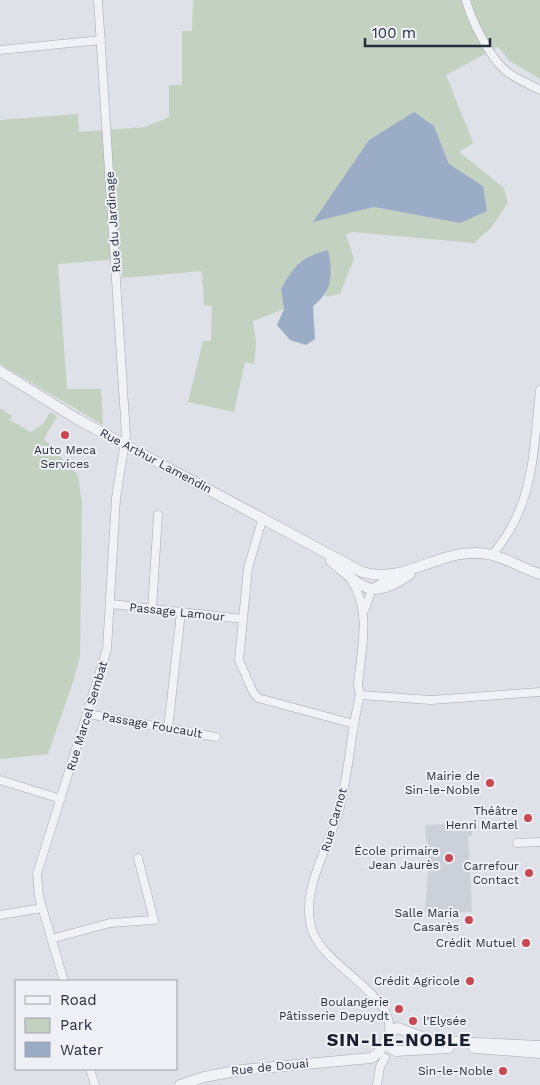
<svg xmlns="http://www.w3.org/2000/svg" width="540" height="1085" font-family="'Work Sans',sans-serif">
<rect width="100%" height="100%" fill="#dee1e7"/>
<path fill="#ccd0d9" d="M472,823v12l-4,1 4,76 -47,1 5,-64 -4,-9 -1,-15z"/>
<path fill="#c3d1c0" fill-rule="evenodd" d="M193,0h347v79l-30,-18 -12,-14 -52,28 27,68 -14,9 45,36 4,15 -17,25 -17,15 -122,-11 -6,3 8,24 -14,35 -15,3 7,-28 -51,20 3,20 -31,12 3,22 -2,21 -9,-2 -11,50 -46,-10 15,-61h8l1,-35 -8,-1 -2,-34 -80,7v-19l-64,5 9,125h34l2,36 -103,-61v-244l78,-6 1,18 66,-5 24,-10v-32h13v-54h10zM434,126l15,38 34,22 -23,37 -86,-16 -60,14z
M0,408l12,8 -2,4 21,12 12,-8 7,-12 7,4 -13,23 34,36 4,29 -2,152 -7,26 -25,72 -48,5z"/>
<path fill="#9bacc6" d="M414,112l20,14 15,38 34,22 4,25 -27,12 -86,-16 -61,15 56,-82z
M328,250c5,23 5,41 -15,56l2,33 -9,6 -16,-5 -13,-15 7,-16 -3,-20c14,-24 19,-31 47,-39z"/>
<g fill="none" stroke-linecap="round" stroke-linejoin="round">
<defs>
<path id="minor" d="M466,0c5,20 24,58 40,71 10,8 23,13 34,19
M0,50l101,-10
M263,517l-15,51 -9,92 14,32 5,6 96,26
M492,555c43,-50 41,-103 48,-165
M351,580c21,30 10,70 7,105l2,10c-9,36 -11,75 -20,112 -10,39 -39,80 -29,120 10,40 86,66 78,107
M111,604l132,15
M152,609l6,-94
M365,609l7,-20 20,-13
M360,695l71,5 109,-8
M88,714l128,23
M168,729l13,-117
M0,780l61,19
M517,843l23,-1
M0,915l42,-7
M51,939l59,-16 44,-3 -16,-62
M64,981l-25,-84 -2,-23 70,-225 9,-151 10,-63 -28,-435
M90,1069l5,16
M377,1085l3,-18 5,-9"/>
<path id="tertiary" d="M0,371l77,48 285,153c41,12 72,-19 112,-19 24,-1 44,14 66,21
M331,561c32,26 39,41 79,13
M387,1040l3,7 6,4 53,-3
M474,1048l66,5
M180,1085l24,-8 37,-7 130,-12c17,-8 12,-27 27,-30l34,13 108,5"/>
</defs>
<use href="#minor" stroke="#a4a8b1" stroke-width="9"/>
<use href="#tertiary" stroke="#a4a8b1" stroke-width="11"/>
<use href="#minor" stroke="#f1f2f6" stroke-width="8"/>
<use href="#tertiary" stroke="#f1f2f6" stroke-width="10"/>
</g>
<g fill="#c84851" stroke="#eef0f5" stroke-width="2">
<circle cx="65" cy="435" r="5"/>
<circle cx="490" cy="783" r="5"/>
<circle cx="528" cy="818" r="5"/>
<circle cx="449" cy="858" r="5"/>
<circle cx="529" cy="873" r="5"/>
<circle cx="469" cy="920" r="5"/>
<circle cx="526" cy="943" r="5"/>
<circle cx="470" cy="981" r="5"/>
<circle cx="399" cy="1009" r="5"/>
<circle cx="413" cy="1021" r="5"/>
<circle cx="503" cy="1071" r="5"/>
</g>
<g text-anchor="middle" stroke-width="4" stroke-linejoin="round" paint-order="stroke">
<g font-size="12" fill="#282e3d" stroke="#eef0f5">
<text transform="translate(113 222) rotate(-94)" y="4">Rue du Jardinage</text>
<text transform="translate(156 461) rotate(28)" y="4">Rue Arthur Lamendin</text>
<text transform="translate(177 612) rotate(6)" y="4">Passage Lamour</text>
<text transform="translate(87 716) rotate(-73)" y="4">Rue Marcel Sembat</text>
<text transform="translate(152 725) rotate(10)" y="4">Passage Foucault</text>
<text transform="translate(334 820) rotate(-74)" y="4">Rue Carnot</text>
<text transform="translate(270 1067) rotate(-6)" y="4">Rue de Douai</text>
</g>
<g font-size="12" fill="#282e3d" stroke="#eef0f5" text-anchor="end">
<text x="65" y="454" text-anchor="middle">Auto Meca<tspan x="65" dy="14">Services</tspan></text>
<text x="480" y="780">Mairie de<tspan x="480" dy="14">Sin-le-Noble</tspan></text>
<text x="518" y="815">Théâtre<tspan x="518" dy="14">Henri Martel</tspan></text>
<text x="439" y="855">École primaire<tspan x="439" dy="14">Jean Jaurès</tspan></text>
<text x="519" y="870">Carrefour<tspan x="519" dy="14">Contact</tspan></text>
<text x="459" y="917">Salle Maria<tspan x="459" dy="14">Casarès</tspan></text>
<text x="516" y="947">Crédit Mutuel</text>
<text x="460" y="985">Crédit Agricole</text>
<text x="389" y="1006">Boulangerie<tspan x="389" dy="14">Pâtisserie Depuydt</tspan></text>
<text x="423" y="1025" text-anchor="start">l'Elysée</text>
<text x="493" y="1075">Sin-le-Noble</text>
</g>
<g font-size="18" font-weight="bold" letter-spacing="1" fill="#1a1f2e" stroke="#eef0f5">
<text x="399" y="1046">SIN-LE-NOBLE</text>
</g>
</g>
<rect x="15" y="980" width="162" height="90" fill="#eef0f5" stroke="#9fa2ab"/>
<rect x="25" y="996" width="25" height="8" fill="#f1f2f6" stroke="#9fa2ab"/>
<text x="60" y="1005" font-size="15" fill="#282e3d">Road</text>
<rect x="25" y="1018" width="25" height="15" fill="#c3d1c0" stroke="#9fa2ab"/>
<text x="60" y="1030" font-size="15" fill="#282e3d">Park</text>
<rect x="25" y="1042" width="25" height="15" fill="#9bacc6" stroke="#9fa2ab"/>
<text x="60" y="1055" font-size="15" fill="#282e3d">Water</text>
<path d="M365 38v8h125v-8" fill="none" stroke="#282e3d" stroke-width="2.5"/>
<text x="372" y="38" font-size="15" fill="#282e3d" stroke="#eef0f5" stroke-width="4" paint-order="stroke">100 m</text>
</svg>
